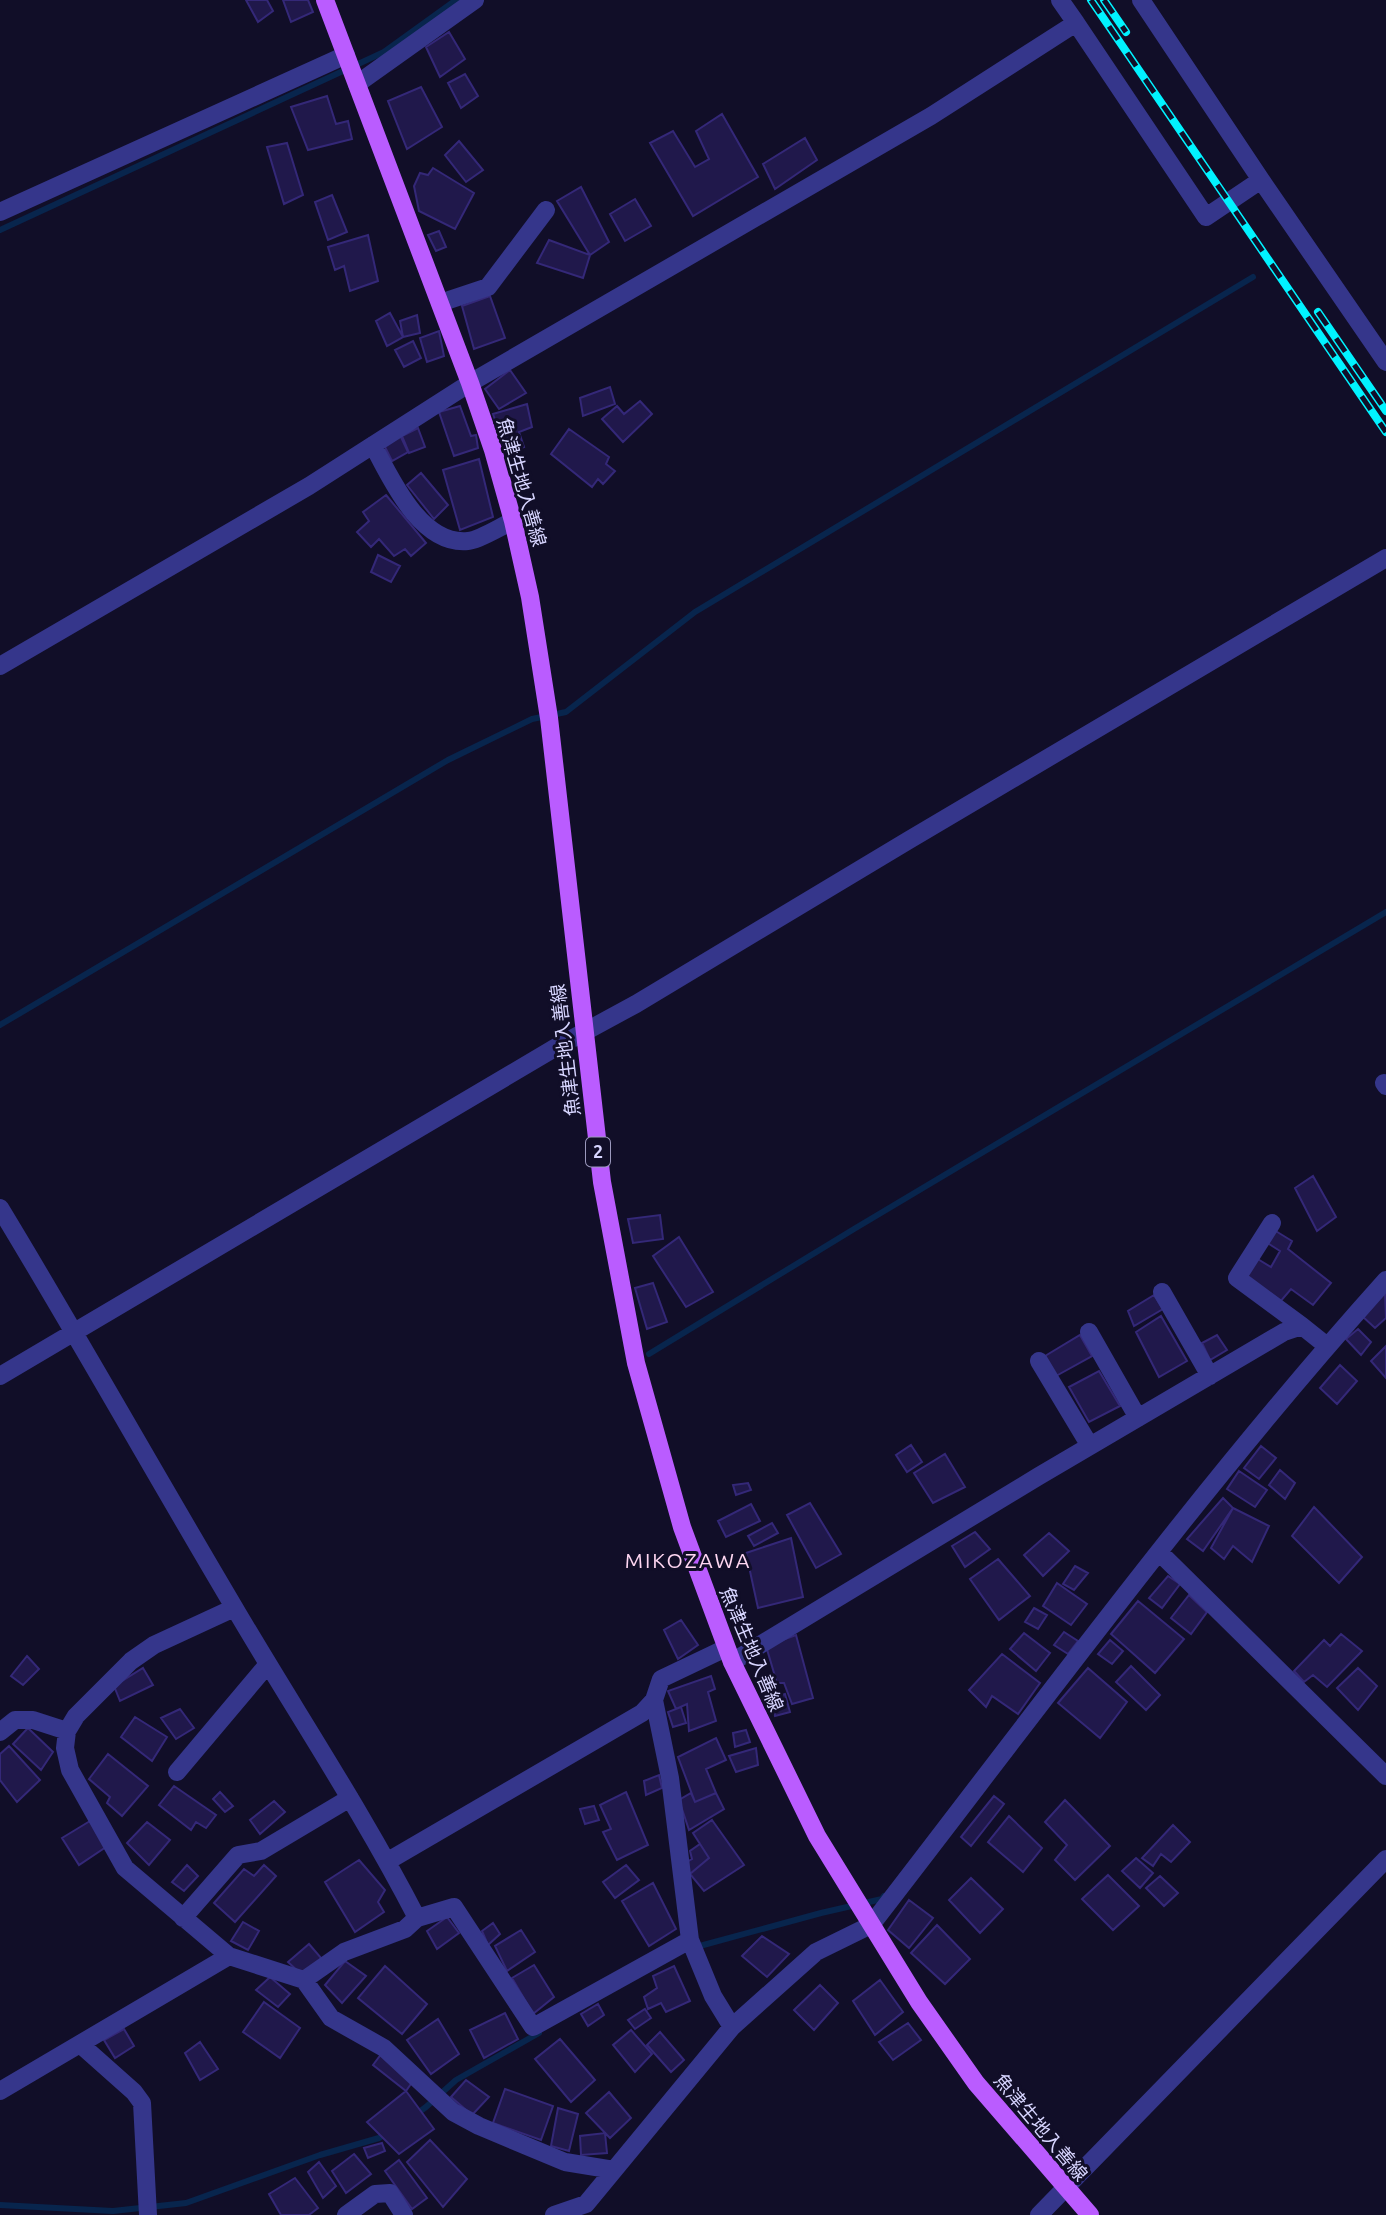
<svg xmlns="http://www.w3.org/2000/svg" width="1386" height="2215" font-family="Ubuntu,'Noto Sans JP',sans-serif">
<rect width="100%" height="100%" fill="#110e28"/>
<g fill="none" stroke-linecap="round" stroke-linejoin="round">
<path stroke="#08254d" stroke-width="6" d="M0,230l384,-178 72,-52
M0,1025l448,-265 84,-41 34,-7 129,-100 558,-335
M649,1354l205,-125 532,-317
M696,1947l125,-34 61,-14 2,-3
M415,2115l11,-8 30,-27 83,-47
M0,2205l113,6 73,-8 134,-48 59,-17 9,-6"/>
</g>
<path fill="#20184b" stroke="#342878" stroke-width="2" d="M246,0h21l6,11 -15,11z
M283,0h25l5,12 -22,10z
M449,32l16,27 -25,18 -14,-30z
M465,74l13,22 -17,12 -13,-25z
M421,87l21,40 -35,22 -19,-48z
M327,96l9,28 12,-3 4,18 -44,11 -17,-43z
M722,114l36,63 -65,39 -43,-73 23,-12 22,36 14,-8 -13,-28z
M805,138l12,22 -42,29 -12,-25z
M459,141l24,29 -17,12 -21,-27z
M287,143l16,52 -19,9 -17,-57z
M433,168l41,25 -19,36 -36,-18 -5,-25 6,-13 8,2z
M581,187l28,55 -19,13 -33,-54z
M332,195l15,37 -19,8 -13,-38z
M635,199l16,27 -26,15 -15,-27z
M439,231l7,16 -10,4 -8,-16z
M368,235l10,46 -28,10 -6,-25 -9,4 -7,-23z
M549,240l41,15 -7,23 -46,-15z
M490,296l15,42 -31,11 -12,-43z
M390,313l13,24 -16,9 -11,-25z
M417,315l3,18 -17,4 -3,-16z
M439,331l5,25 -17,6 -7,-24z
M413,341l8,17 -17,9 -9,-17z
M510,370l16,23 -27,16 -14,-20z
M610,387l5,17 -32,12 -3,-18z
M640,401l12,13 -29,28 -21,-23 15,-13 7,8z
M527,404l5,23 -13,5 5,15 -18,5 -13,-38z
M460,406l11,30 5,-1 2,13 -24,8 -15,-44z
M418,428l7,19 -16,6 -7,-17z
M569,429l40,28 -3,7 9,7 -12,13 -5,-5 -6,8 -41,-33z
M400,435l8,17 -16,9 -8,-16z
M479,459l14,58 -33,13 -17,-60z
M421,473l27,32 -14,14 -27,-34z
M386,495l40,48 -15,13 -6,-7 -11,7 -15,-17 -8,8 -14,-15 12,-11 -6,-9z
M378,555l22,11 -9,16 -20,-10z
M1313,1176l23,41 -19,14 -22,-43z
M660,1215l3,24 -30,4 -5,-24z
M1274,1230l18,11 -4,8 43,34 -18,22 -22,-16 -11,13 -37,-25 13,-19 15,9 9,-16 -14,-9z
M679,1237l34,55 -27,15 -33,-51z
M653,1283l14,39 -20,7 -12,-41z
M1385,1293l1,25 -11,10 -13,-12z
M1154,1295l9,14 -29,17 -6,-15z
M1161,1316l26,45 -28,16 -23,-45z
M1358,1329l13,13 -10,13 -15,-16z
M1080,1335l12,21 -36,20 -11,-20z
M1217,1335l10,15 -17,10 -8,-17z
M1386,1346v32l-15,-17z
M1340,1365l17,16 -20,23 -17,-16z
M1099,1371l21,35 -31,16 -20,-35z
M911,1445l11,17 -15,10 -11,-17z
M1261,1446l15,12 -17,21 -15,-11z
M945,1454l20,33 -32,16 -19,-30z
M1280,1470l15,13 -10,16 -16,-14z
M1239,1471l28,19 -12,17 -28,-18z
M748,1483l3,7 -15,5 -3,-10z
M1223,1498l10,10 -30,43 -16,-12z
M810,1503l31,51 -25,14 -29,-53z
M751,1504l9,17 -34,16 -8,-16z
M1314,1507l48,50 -23,26 -47,-47z
M1233,1508l36,18 -17,36 -19,-16 -9,13 -13,-11z
M772,1523l6,10 -24,13 -6,-10z
M975,1532l15,17 -25,18 -13,-21z
M1049,1533l20,18 -26,25 -19,-21z
M791,1538l12,59 -45,11 -12,-55z
M998,1559l32,37 -31,24 -29,-41z
M1075,1566l13,7 -14,17 -11,-6z
M1168,1576l12,8 -18,24 -13,-10z
M1057,1583l30,21 -16,21 -28,-19z
M1189,1595l18,17 -16,22 -20,-16z
M1138,1601l46,38 -29,34 -44,-39z
M1034,1608l13,7 -9,14 -13,-7z
M681,1620l17,25 -20,14 -14,-29z
M1064,1632l14,9 -10,13 -14,-9z
M1024,1633l26,20 -14,18 -26,-22z
M1341,1634l21,17 -35,36 -14,-12 -9,7 -10,-11 30,-31 6,6z
M796,1635l17,63 -21,6 -8,-21h-7l-11,-37z
M1110,1640l13,11 -11,13 -14,-10z
M1002,1654l38,29 -22,31 -26,-18 -6,11 -17,-17z
M27,1656l12,13 -16,16 -12,-9z
M1131,1666l29,29 -14,15 -30,-28z
M143,1668l10,17 -33,16 -6,-15z
M1088,1668l39,34 -27,36 -42,-35z
M1358,1668l19,18 -19,24 -21,-22z
M711,1676l4,13 -7,3 8,29 -27,10 -2,-27 -11,5 -8,-18z
M785,1694l5,18 -15,4 -4,-18z
M681,1707l5,16 -13,4 -5,-15z
M180,1709l14,19 -18,11 -15,-21z
M135,1717l32,20 -15,24 -31,-24z
M28,1728l25,24 -12,18 -28,-26z
M746,1730l4,12 -15,5 -2,-14z
M716,1738l10,22 -20,9 10,24 -21,9 -17,-45z
M9,1746l31,34 -23,22 -17,-22v-26z
M756,1748l2,17 -22,7 -7,-16z
M108,1754l40,32 -26,30 -15,-13 3,-6 -21,-18z
M659,1775l3,13 -16,7 -2,-14z
M174,1786l42,29 -10,13 -10,-6 -5,8 -32,-25z
M220,1792l13,14 -8,6 -12,-13z
M626,1792l22,53 -31,15 -14,-28 8,-3 -11,-24z
M691,1793l4,9 21,-9 8,16 -35,21 -10,-30z
M994,1796l10,8 -33,42 -10,-9z
M1065,1800l45,46 -35,34 -20,-20 12,-15 -22,-23z
M274,1801l11,11 -25,22 -10,-14z
M594,1806l5,14 -14,4 -5,-15z
M1009,1816l33,32 -19,24 -35,-30z
M712,1820l32,45 -40,26 -14,-17 19,-16 -16,-25z
M90,1821l16,26 -27,18 -17,-27z
M147,1822l23,18 -21,25 -22,-22z
M1173,1825l17,17 -19,20 -10,-8 -8,12 -11,-8z
M700,1844l9,14 -19,16 -5,-11 7,-4 -2,-8z
M1136,1858l17,15 -13,15 -18,-17z
M359,1860l26,30 -7,12 6,10 -29,20 -30,-50z
M187,1865l11,11 -14,15 -12,-9z
M264,1865l12,11 -41,46 -21,-19 30,-34 10,7z
M626,1865l13,15 -24,18 -12,-16z
M1108,1875l31,31 -26,24 -31,-31z
M1160,1876l18,17 -14,13 -18,-18z
M971,1878l32,31 -23,24 -31,-33z
M653,1883l23,46 -27,17 -27,-45z
M909,1900l24,18 -24,30 -21,-18z
M447,1917l12,16 -22,16 -10,-18z
M243,1922l16,9 -11,19 -17,-9z
M493,1923l7,11 -12,11 -6,-14z
M937,1925l33,34 -25,25 -34,-31z
M521,1930l14,22 -28,19 -12,-25z
M762,1936l27,18 -22,23 -25,-21z
M309,1944l13,15 -20,16 -14,-13z
M345,1961l21,15 -24,27 -17,-18z
M534,1965l20,32 -21,17 -21,-36z
M385,1966l42,38 -25,30 -44,-36z
M674,1966l16,35 -24,11 -5,-9 -13,6 -4,-12 13,-9 -4,-12z
M270,1977l20,17 -12,13 -22,-17z
M880,1980l23,32 -28,23 -22,-34z
M820,1985l18,18 -24,27 -20,-20z
M264,2002l36,26 -20,30 -37,-26z
M598,2004l6,11 -16,11 -7,-12z
M645,2009l6,9 -16,11 -7,-9z
M505,2013l13,26 -34,19 -14,-28z
M438,2019l21,35 -28,20 -24,-34z
M908,2023l13,17 -28,20 -14,-18z
M124,2029l10,17 -19,12 -11,-18z
M631,2030l21,24 -17,18 -22,-27z
M660,2032l24,28 -13,12 -24,-27z
M560,2039l35,41 -24,22 -36,-43z
M200,2042l18,27 -18,11 -15,-27z
M382,2053l31,28 -7,10 -33,-26z
M466,2080l23,17 -17,18 -21,-18z
M505,2089l48,17 -12,34 -48,-17z
M406,2091l28,38 -35,25 -32,-32z
M609,2092l22,26 -21,20 -24,-25z
M558,2108l20,6 -9,37 -18,-5z
M605,2133l2,20 -26,2 -1,-19z
M430,2140l37,39 -24,28 -36,-45z
M382,2143l3,8 -17,7 -4,-10z
M354,2154l17,20 -25,19 -14,-22z
M399,2160l28,38 -15,11 -27,-38z
M319,2162l17,24 -13,12 -15,-26z
M295,2178l23,30 -9,7h-28l-12,-21z"/>
<g fill="none" stroke-linecap="round" stroke-linejoin="round">
<path stroke="#35368b" stroke-width="18" d="M1141,0l120,180 125,182
M1076,23l130,194 55,-37
M357,84l118,-84
M0,212l346,-157
M440,303l48,-16 58,-77
M373,445c18,34 48,101 95,96 12,-1 33,-15 45,-20
M0,666l309,-180 161,-103 461,-267 145,-93 -16,-23
M1384,1083l2,3
M0,1208c80,132 155,266 234,399 61,104 128,204 183,311l-12,11 -61,23 -40,28
M1272,1223l-35,55 65,48
M1162,1292l48,84
M1089,1332l49,86
M1039,1361l51,85
M0,1376l553,-327 83,-45 273,-164 477,-282
M1159,1552l227,224
M234,1608l-80,37 -23,16 -55,55 -9,15 -2,17 5,22 55,98 104,88 75,24 27,38 53,30 69,64 26,14 86,36 49,8
M732,1662l307,-186 245,-144 18,-6 25,20
M654,1700l16,78 20,162 23,56 19,31
M0,1732l15,-12h18l34,11
M177,1772l91,-108
M388,1861l254,-148 12,-13 7,-21 65,-31
M183,1918l55,-63 23,-4 89,-53
M417,1918l37,-11 79,120 157,-87
M80,2044l54,48 8,11 6,112
M0,2091l229,-135
M346,2215l29,-21 15,-1 14,22
M554,2215l32,-11 146,-177 84,-75 55,-27c168,-217 331,-440 515,-645
M1039,2215l347,-356"/>
<path stroke="#ba5cff" stroke-width="18" d="M325,0l145,383 23,67 20,71 17,76 19,121 53,464 34,181 46,164 50,135 85,174 102,166 57,81 114,132"/>
<defs>
<path id="rail" d="M1091,0l295,432
M1104,0l22,32
M1318,312l68,99"/>
</defs>
<use href="#rail" stroke="#01f2ff" stroke-width="8"/>
<use href="#rail" stroke="#110e28" stroke-width="5" stroke-dasharray="16" stroke-linecap="butt"/>
</g>
<g text-anchor="middle" stroke-width="6" stroke-linejoin="round" paint-order="stroke">
<rect fill="#110e28" stroke="#9c99be" stroke-width="2" x="586" y="1137.5" width="24" height="29" rx="5"/>
<g font-size="18" font-weight="bold" fill="#d7d5ff">
<text x="598" y="1158">2</text>
</g>
<g font-size="19" fill="#d7d5ff" stroke="#110e28">
<text transform="translate(522 482) rotate(74)" y="7">魚津生地入善線</text>
<text transform="translate(565 1050) rotate(-97)" y="7">魚津生地入善線</text>
<text transform="translate(752 1649) rotate(67)" y="7">魚津生地入善線</text>
<text transform="translate(1041 2127) rotate(50)" y="7">魚津生地入善線</text>
</g>
<g font-size="21" letter-spacing="2" fill="#ffd7f2" stroke="#110e28">
<text x="688" y="1568">MIKOZAWA</text>
</g>
</g>
</svg>
